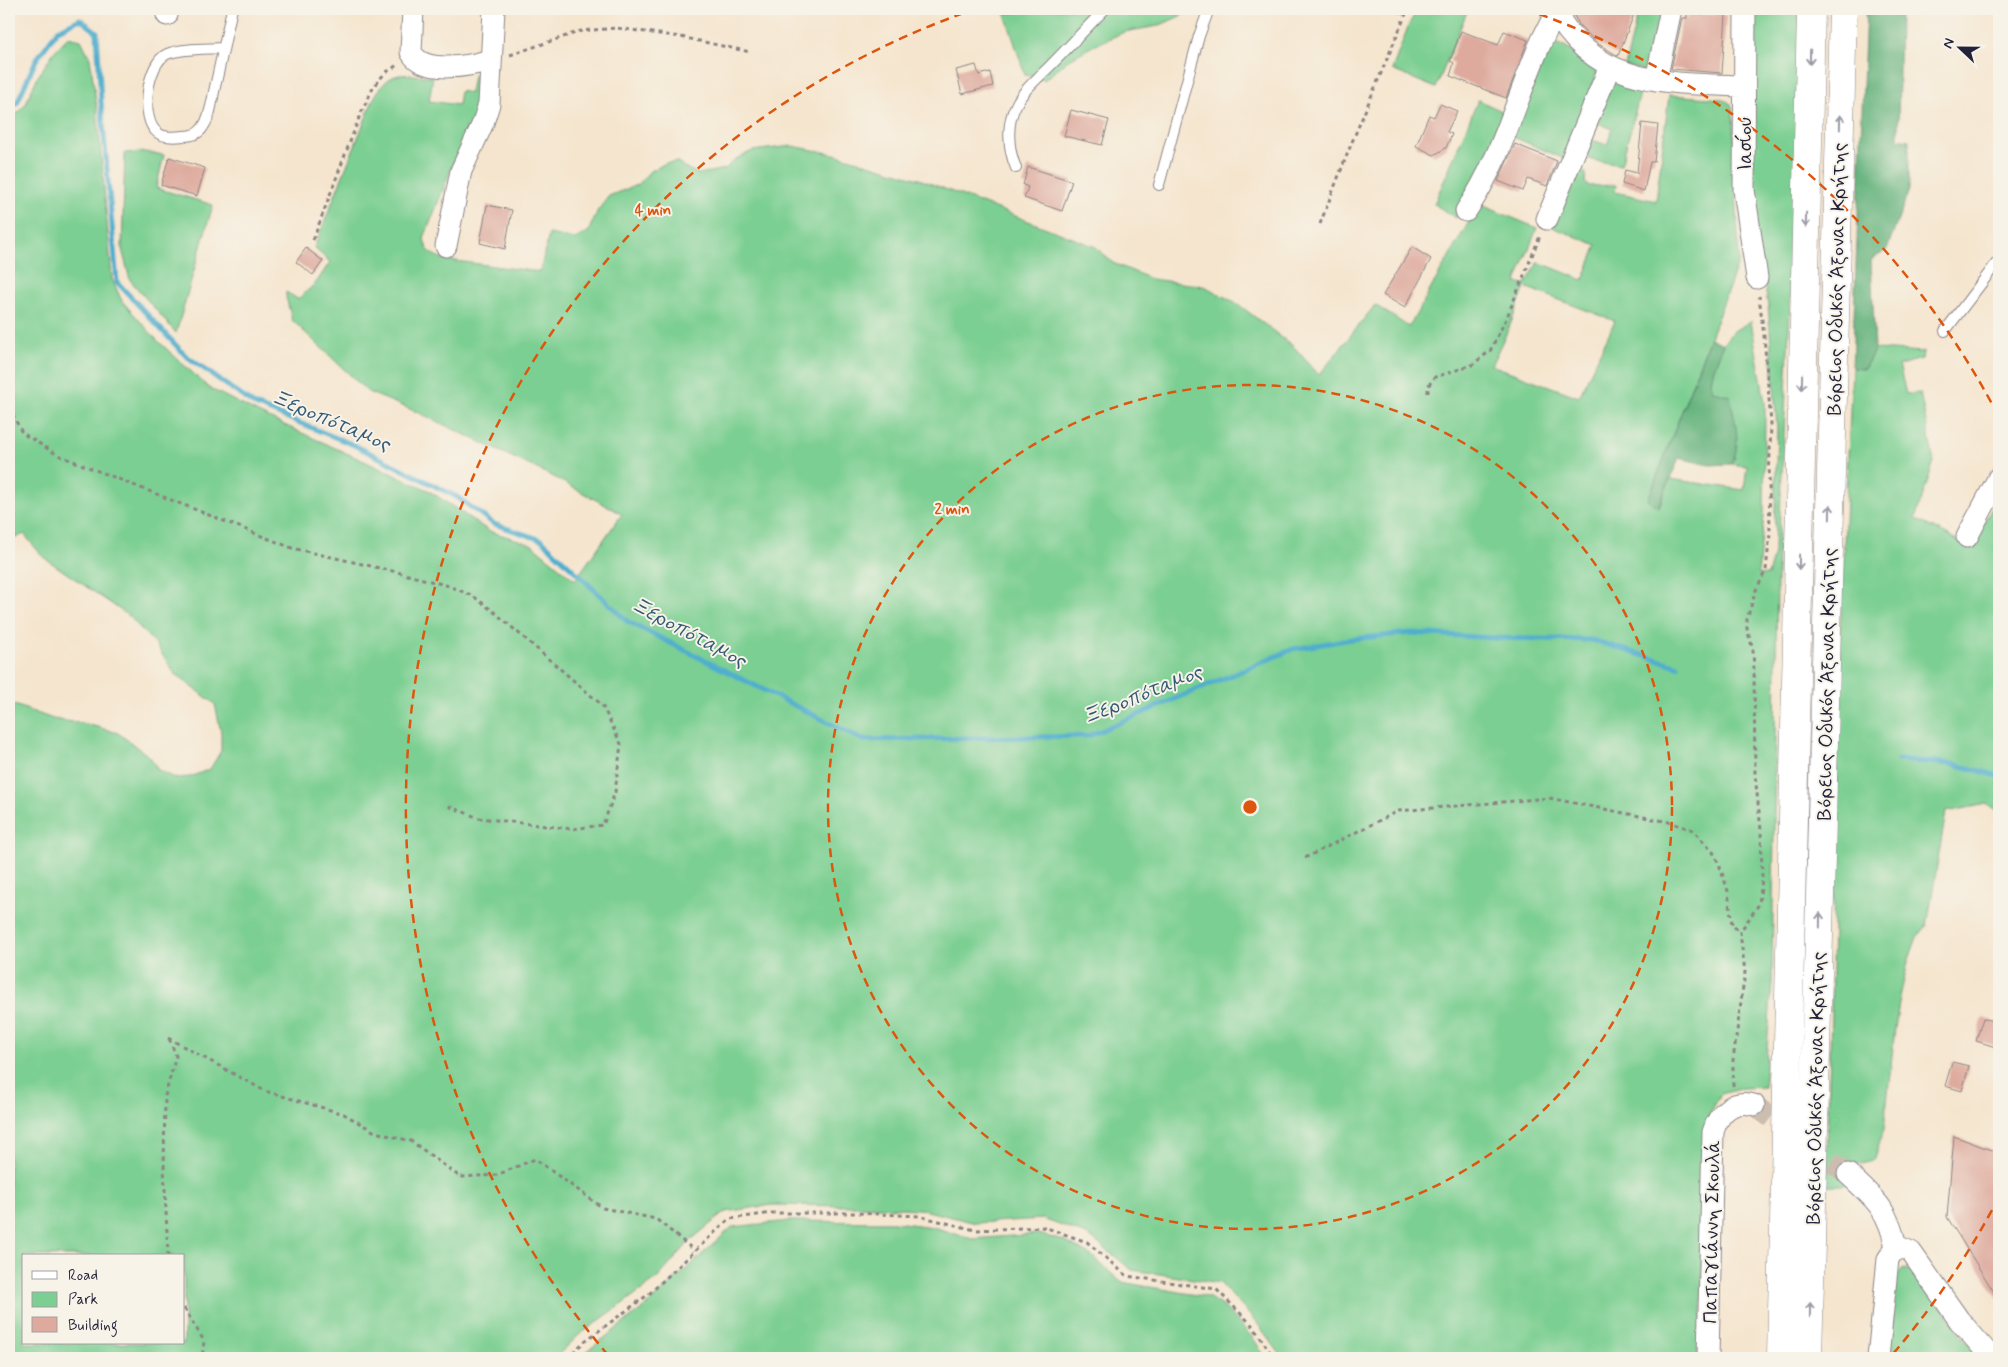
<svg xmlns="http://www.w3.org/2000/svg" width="2008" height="1367" font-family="Mynerve,sans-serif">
<rect width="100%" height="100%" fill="#f7f3e8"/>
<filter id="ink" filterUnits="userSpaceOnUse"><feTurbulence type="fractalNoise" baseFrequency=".02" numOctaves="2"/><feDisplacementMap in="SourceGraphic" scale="10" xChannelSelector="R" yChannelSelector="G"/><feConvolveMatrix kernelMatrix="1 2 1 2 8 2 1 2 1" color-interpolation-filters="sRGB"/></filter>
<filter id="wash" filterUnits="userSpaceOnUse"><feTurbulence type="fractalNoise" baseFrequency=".0096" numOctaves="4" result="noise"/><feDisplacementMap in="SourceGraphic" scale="20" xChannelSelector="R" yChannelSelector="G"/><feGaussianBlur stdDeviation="1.12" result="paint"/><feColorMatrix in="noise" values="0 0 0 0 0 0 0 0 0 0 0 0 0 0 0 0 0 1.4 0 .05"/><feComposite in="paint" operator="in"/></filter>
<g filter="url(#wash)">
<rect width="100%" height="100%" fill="#f5e5ce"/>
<path fill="#7bcf92" stroke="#4e7866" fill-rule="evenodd" d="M1032,9h164l-38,17 -34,6 -33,15 -23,13 -24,20 -19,-5 -20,-61z
M1372,9h31l-4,8z
M1418,9h50l-32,79 -44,-18 17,-46z
M1639,9h24l-13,63 -25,-6z
M1676,9h53v3l-53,-1z
M1753,9h47l-2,136 -21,431 -5,407 -8,104 -21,1 -22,6 -12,21 -6,58 -1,185h-419l-26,-35 -37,-40 -88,-13 -43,-34 -46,-17 -67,4 -57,-14 -61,-3 -87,-1 -46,7 -33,27 -35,40 -78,56 -24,23h-546v-655l44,16 34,5 31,9 32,24 8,13 17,8 15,-1 20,-8 11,-18v-19l-6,-28 -40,-30 -19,-29 -27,-29 -86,-59 -19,-23 -15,7v-420l16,-16 12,-27 16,-25 15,-16 13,3 9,18 7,51 15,170 10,22 35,39 52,48 51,26 168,76 61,41 42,13 44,36 47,-66 -72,-39 -133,-63 -49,-20 -76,-72 -6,-23v-5l12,7 18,-16 14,-21 -16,-14 59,-148c17,-32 28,-26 60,-23l-4,24 29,4 2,-14 10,2 3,-18 11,-1 -1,20 -10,35 -19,33 -30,76c3,16 10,18 24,22l92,12 9,-38 26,5 13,-7 10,-22 11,-14 30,-12 10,-12 17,-9 12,-1 7,6 14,6 26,-5 9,-9 18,-9 40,-5 42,8 85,25 177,68 17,16 38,16 53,7 34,18 56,43 25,28 56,-70 34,22 70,-123 58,24 -21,54 9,4 13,-24 45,18 14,-35 -45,-18 23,-62 11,8 -1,9 3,4 28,-1 -1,7 41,9 13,-106 54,4 8,5 2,7 6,150 -91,239 11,7 11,-28 74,11 3,-24 -17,-2 5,-6 -25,-78 13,-36 9,-12 19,-11 14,82 -1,112 -6,59 10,1 6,-22 3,-125 -9,-123 -16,-98zM1525,287l90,34 -36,76 -88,-32 17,-35zM24,1256h160v87h-160z
M1559,44l32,18 7,7 -31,91 -56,-24 39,-90z
M1613,82h6l22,8 -20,75 -24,-4 -18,-5 7,-18 21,7 5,-16 -20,-9z
M1478,100l30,14 -30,68 -22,36 -22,-14z
M145,152l19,3 -8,33 57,17 -37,128 -46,-53 -8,-31 3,-96z
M1875,349l48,3 -1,7 -23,6 7,29 14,-1 14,69 -19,57 40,20 14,10 30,-53v316l-12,-8 -41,8 -19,114 -10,11 -9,25 -8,35 -5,31 -11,101 -10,32 -12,3 -16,-3 -1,24h-20l5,-131 10,-422 12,-264 12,1z
M789,1221l106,1 38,5 39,12 66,-5 26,7 28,15 29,26 87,15 17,11 28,30 13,20h-688l68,-52 86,-79z
M1907,1269l9,6 64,83h-95l9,-80 7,-8z"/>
<path fill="#64b27c" stroke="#436a5c" d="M1866,9h34l-2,129 11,2v50l-22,60 -16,10 4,89 -11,20 -12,-1z
M1710,338l13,6 -13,36 2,10 18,6c3,19 14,51 0,68l-21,1 -30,-7 -21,49 -10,-7z"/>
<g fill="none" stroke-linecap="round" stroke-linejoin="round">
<path stroke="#4faece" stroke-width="5" d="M9,109l8,-6 19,-43 22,-30 22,-11 17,13 4,69 16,181 68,73 68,49 101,41 103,52 37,27 48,16 85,81 236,119 225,-4 205,-87 59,-10 59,-6 85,5 96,2 86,26
M1898,760l55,4 46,12"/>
</g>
<g id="blocks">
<path fill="#deaa9e" d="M1570,9h66l-18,47 -21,-13 -17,-17z
M1687,13l39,2 -4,58 -51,-4 11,-51h5z
M1461,31l37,14 6,-14 24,9 -22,58 -56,-22 4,-13 -4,-2z
M976,65l3,10 11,-3 3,14 -31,8 -6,-24z
M1440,104l17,7 -10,21 5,2 -6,14 -12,7 -18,-9 13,-31 5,2z
M1071,110l38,10 -7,25 -38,-9z
M1642,123l16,2 -4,37h-4l-6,29 -22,-7 3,-14 12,3z
M1515,144l42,17 -10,25 -19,-7 -5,12 -25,-10z
M169,157l36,11 -8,28 -36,-11z
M1028,167l44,14 -10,30 -38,-13 4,-11 -5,-2z
M487,205l25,5 -7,39 -25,-6z
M1412,247l19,12 -26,49 -22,-13z
M306,248l17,13 -10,14 -17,-13z
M1983,1018l16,5v25l-23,-7z
M1952,1062l17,4 -7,25 -17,-5z
M1954,1136l45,17v147l-52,-83z"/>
</g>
</g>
<g filter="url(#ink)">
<use href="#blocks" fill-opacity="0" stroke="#8c8484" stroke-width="1"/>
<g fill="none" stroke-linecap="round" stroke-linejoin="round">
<path stroke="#cbbeb1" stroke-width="21" stroke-dasharray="21 11" stroke-linecap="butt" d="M1754,1105l94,69"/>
<defs>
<path id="service" d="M223,48c-15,1 -42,0 -56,6 -20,9 -28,66 -9,79 6,5 18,4 26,3 8,0 15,-2 19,-9 8,-11 9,-27 12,-40 6,-26 11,-52 17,-78
M1016,168c-8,-19 -10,-44 0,-63 7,-15 22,-27 33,-38 19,-19 37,-39 56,-58
M1159,185l40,-149 10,-27
M1945,331l54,-71"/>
<path id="minor" d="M413,9l-2,43c12,23 60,14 79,8
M1554,9c40,77 113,74 189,77
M1745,9l-1,181 13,88
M167,15l1,-6
M1656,80l15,-71
M1466,211c33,-48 48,-104 70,-157 6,-16 14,-30 22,-45
M1547,219l63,-153
M446,246l15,-75 22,-48 6,-19 5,-95
M1967,537l32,-60
M1848,1174c28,26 40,35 48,73
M1896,1247h3l12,5 48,68 33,38
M1708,1358l5,-226c6,-20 20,-33 41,-27
M1878,1358l10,-99 8,-12"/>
<path id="motorway" d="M1781,1358l30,-1349
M1808,1358l35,-1349"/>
</defs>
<use href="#service" stroke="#8c8484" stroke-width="12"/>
<use href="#minor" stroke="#8c8484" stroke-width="23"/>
<use href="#motorway" stroke="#8c8484" stroke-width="29"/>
<path stroke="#8c8484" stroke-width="3" stroke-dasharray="4 4" stroke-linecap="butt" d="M510,55l71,-24 36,-3 64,9 69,15
M1320,224l32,-82 56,-133
M313,240l47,-125 14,-29 11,-13 14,-9
M1428,393v-7l7,-9 37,-12 18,-14 17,-34 33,-81
M9,407l13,26 36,22 234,93 105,24 52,14 24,10 20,15 109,94 19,39 -6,48 -12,33 -31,4 -93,-11 -33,-13
M1305,858l93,-47 151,-13 120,24 24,8 20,22 6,12 9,27 4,34 8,7
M168,1038l97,53 79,23 31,18 36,9 49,36 37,-2 38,-16 68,49 53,11 39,32
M1733,1086v-26l12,-88 -5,-40 19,-28 3,-25 -1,-49 -6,-55 -1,-104 -1,-21 -6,-21v-10l9,-29 10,-20 4,-36 -1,-54 2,-56 -7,-88 -5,-40
M168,1256l-4,-89 1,-71 11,-40 -7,-18
M184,1308l20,33 -2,17
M567,1358l18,-17 64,-47 80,-75 43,-6h86l61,3 56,14 69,-3 43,15 40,34 89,13 37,37 21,32"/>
<use href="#service" stroke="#fff" stroke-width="10"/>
<use href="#minor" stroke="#fff" stroke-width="21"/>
<use href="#motorway" stroke="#fff" stroke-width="28"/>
</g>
<defs><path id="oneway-shaft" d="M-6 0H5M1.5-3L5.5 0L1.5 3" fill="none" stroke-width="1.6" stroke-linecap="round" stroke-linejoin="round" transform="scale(1.25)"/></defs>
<g stroke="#9c9ca7">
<use href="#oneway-shaft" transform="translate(1810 57) rotate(91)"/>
<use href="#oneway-shaft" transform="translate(1840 122) rotate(-89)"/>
<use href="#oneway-shaft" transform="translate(1806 220) rotate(91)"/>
<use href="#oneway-shaft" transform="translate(1802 382) rotate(91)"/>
<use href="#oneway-shaft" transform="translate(1830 512) rotate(-89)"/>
<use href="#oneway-shaft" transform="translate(1799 562) rotate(91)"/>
<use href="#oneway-shaft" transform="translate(1820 920) rotate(-89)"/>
<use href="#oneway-shaft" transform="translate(1810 1310) rotate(-89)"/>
</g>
</g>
<g fill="none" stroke="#de560e" stroke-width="2.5" stroke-dasharray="9 6">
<circle cx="1250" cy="807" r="422"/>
<path d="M1999 1197A844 844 0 0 1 1892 1355M608 1355A844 844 0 0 1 975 9M1525 9A844 844 0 0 1 1999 417"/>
</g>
<g text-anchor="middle" stroke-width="4" stroke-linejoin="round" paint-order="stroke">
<g font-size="20" fill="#22223b" stroke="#f7f3e8">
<text transform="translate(1744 144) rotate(-90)" y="7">Ιασίου</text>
<text transform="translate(1836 279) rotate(-89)" y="7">Βόρειος Οδικός Άξονας Κρήτης</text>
<text transform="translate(1826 684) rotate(-89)" y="7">Βόρειος Οδικός Άξονας Κρήτης</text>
<text transform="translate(1815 1088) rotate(-89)" y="7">Βόρειος Οδικός Άξονας Κρήτης</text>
<text transform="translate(1711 1232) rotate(-89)" y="7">Παπαγιάννη Σκουλά</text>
</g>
<g font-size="21" font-style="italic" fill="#345a76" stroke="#f7f3e8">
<text transform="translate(331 420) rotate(23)" y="7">Ξεροπόταμος</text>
<text transform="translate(689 632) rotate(28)" y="7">Ξεροπόταμος</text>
<text transform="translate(1142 694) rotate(-22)" y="7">Ξεροπόταμος</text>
</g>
</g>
<circle cx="1250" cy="807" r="8" fill="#de560e" stroke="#f7f3e8" stroke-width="2.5"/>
<g font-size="15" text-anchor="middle" font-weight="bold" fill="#de560e" stroke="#f7f3e8" stroke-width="4" stroke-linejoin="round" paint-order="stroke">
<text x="653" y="215">4 min</text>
<text x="952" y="514">2 min</text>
</g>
<rect width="2008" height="1367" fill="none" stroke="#f7f3e8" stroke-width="30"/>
<rect x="22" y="1254" width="162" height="90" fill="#f7f3e8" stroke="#a29fa3"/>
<rect x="32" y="1271" width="25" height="8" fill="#ffffff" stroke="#a29fa3"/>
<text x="68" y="1280" font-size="15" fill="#22223b">Road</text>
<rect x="32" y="1292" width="25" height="15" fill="#7bcf92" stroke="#a29fa3"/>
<text x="68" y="1304" font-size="15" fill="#22223b">Park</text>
<rect x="32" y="1317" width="25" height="15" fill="#deaa9e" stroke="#a29fa3"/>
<text x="68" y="1330" font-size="15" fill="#22223b">Building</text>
<g transform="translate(1960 48) rotate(292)" stroke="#f7f3e8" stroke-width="4" paint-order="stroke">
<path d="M0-4L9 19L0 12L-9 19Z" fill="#22223b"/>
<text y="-8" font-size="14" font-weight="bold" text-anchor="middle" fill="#22223b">N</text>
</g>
</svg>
